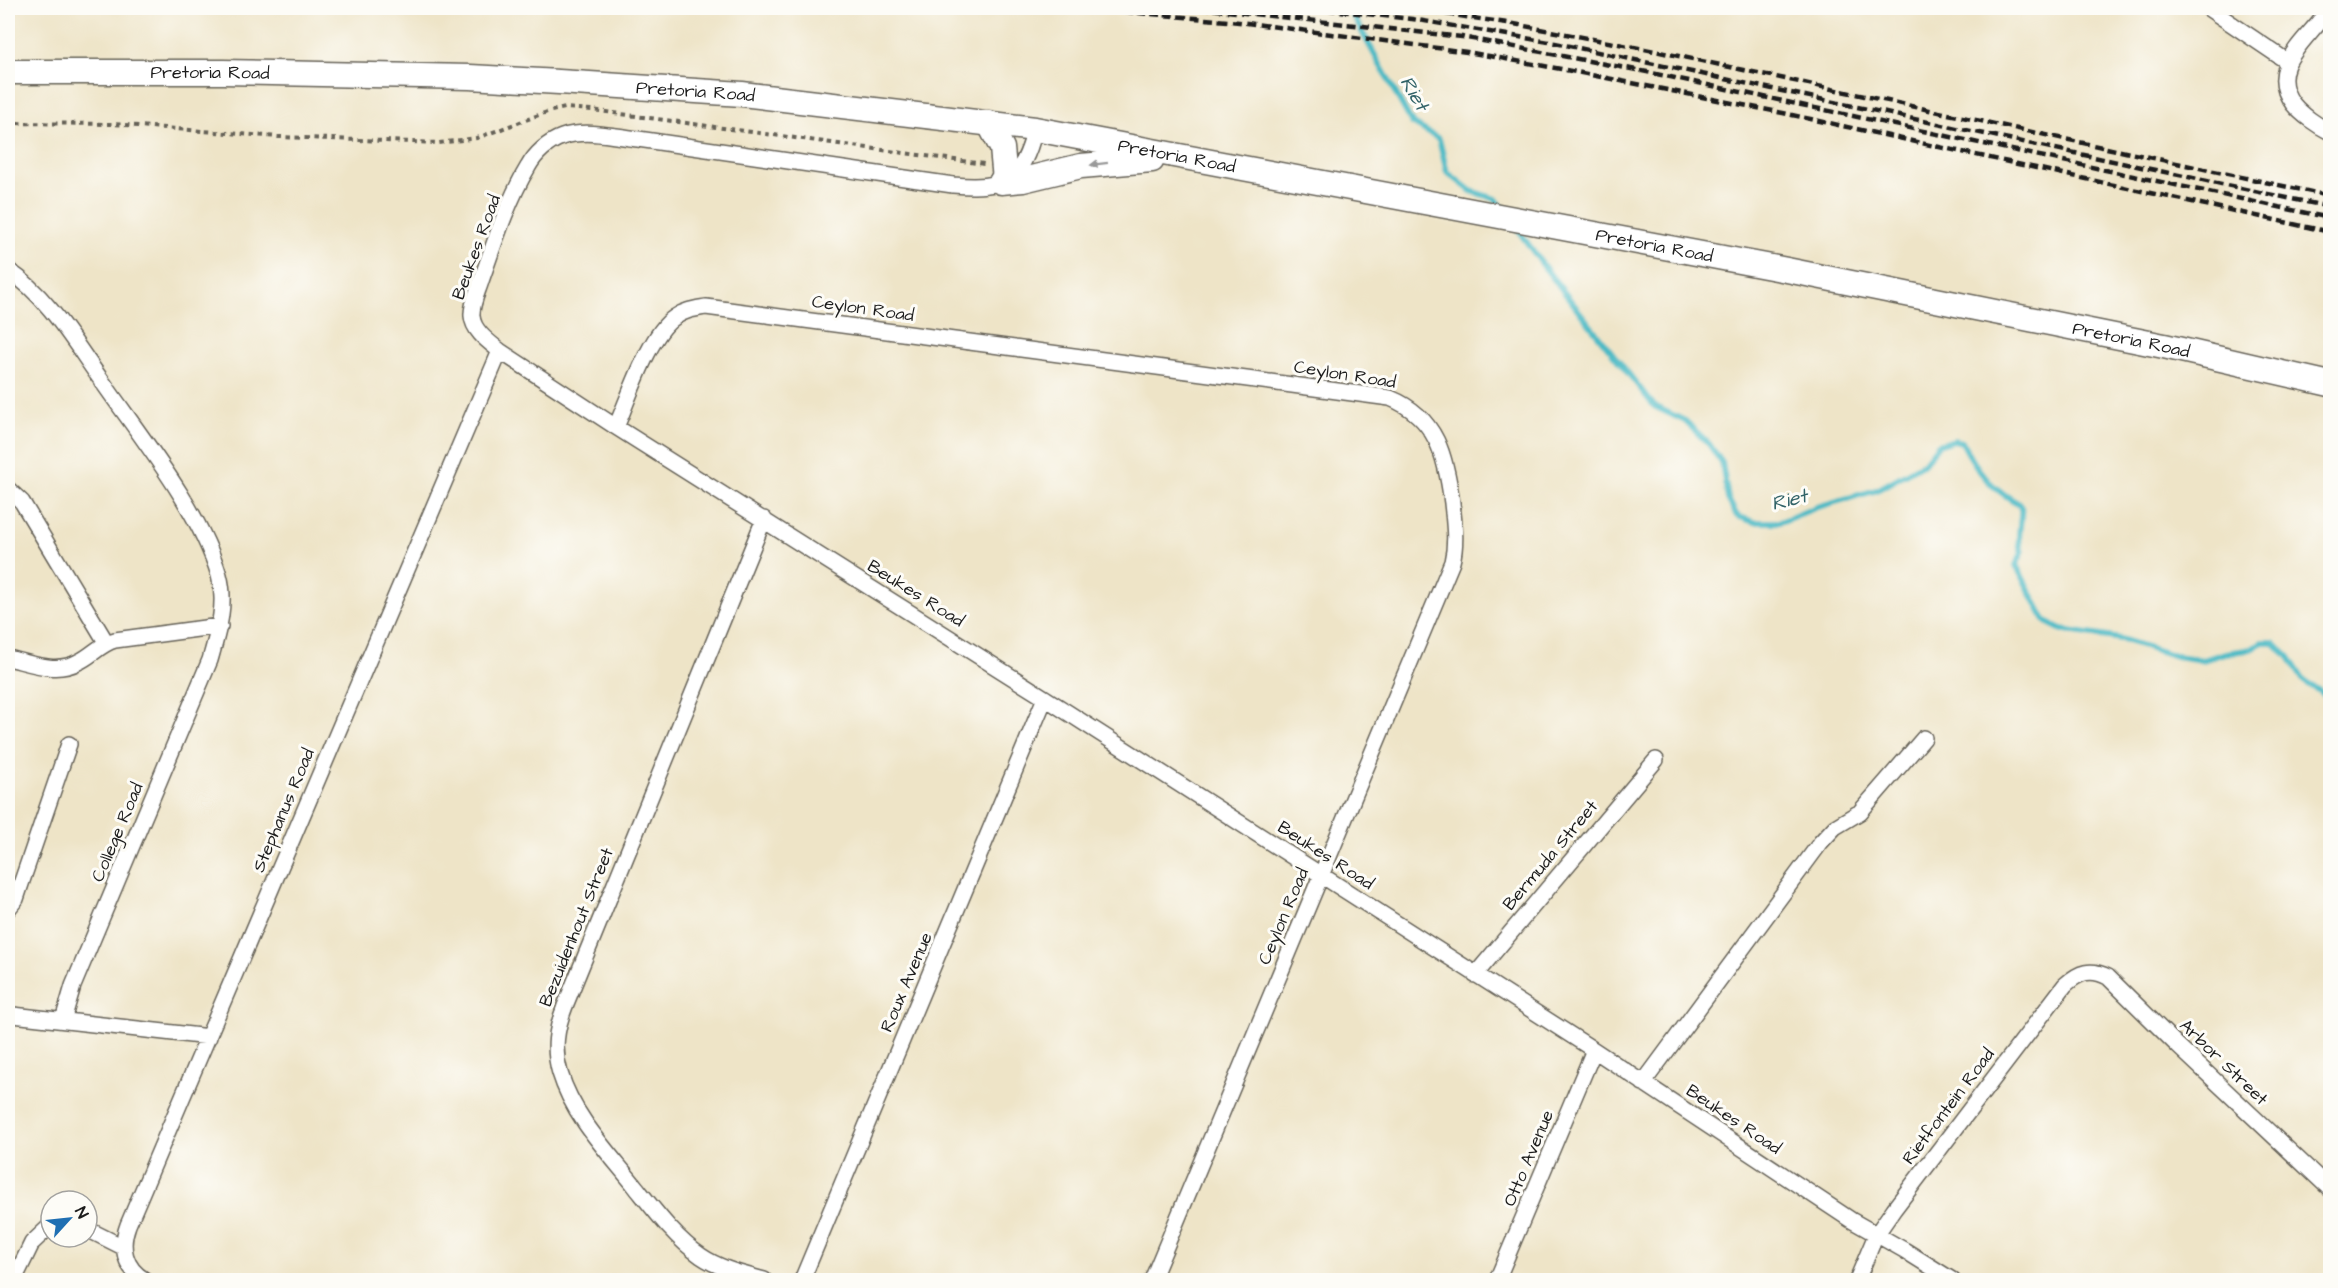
<svg xmlns="http://www.w3.org/2000/svg" width="2338" height="1288" font-family="'Architects Daughter',sans-serif">
<rect width="100%" height="100%" fill="#fdfcf7"/>
<filter id="ink" filterUnits="userSpaceOnUse"><feTurbulence type="fractalNoise" baseFrequency=".0167" numOctaves="2"/><feDisplacementMap in="SourceGraphic" scale="12" xChannelSelector="R" yChannelSelector="G"/><feConvolveMatrix kernelMatrix="1 2 1 2 8 2 1 2 1" color-interpolation-filters="sRGB"/></filter>
<filter id="wash" filterUnits="userSpaceOnUse"><feTurbulence type="fractalNoise" baseFrequency=".008" numOctaves="4" result="noise"/><feDisplacementMap in="SourceGraphic" scale="24" xChannelSelector="R" yChannelSelector="G"/><feGaussianBlur stdDeviation="1.35" result="paint"/><feColorMatrix in="noise" values="0 0 0 0 0 0 0 0 0 0 0 0 0 0 0 0 0 1.4 0 .05"/><feComposite in="paint" operator="in"/></filter>
<g filter="url(#wash)">
<rect width="100%" height="100%" fill="#eee4c7"/>
<g fill="none" stroke-linecap="round" stroke-linejoin="round">
<path stroke="#4cbac5" stroke-width="6" d="M1349,8l63,115 27,16 8,33 24,19 25,8 7,10
M1516,227l29,41 109,138 31,15 24,23 13,19 6,36 9,17 17,6h26l37,-15 60,-17 47,-27 14,-18 16,-5 8,2c16,30 28,46 59,63 2,16 -6,32 1,48l-6,12 30,57 16,8 59,9 55,17 27,4 22,-7 22,-3 16,-8h10l16,15 15,24 26,17"/>
</g>
</g>
<g filter="url(#ink)">
<g fill="none" stroke-linecap="round" stroke-linejoin="round">
<defs>
<path id="minor" d="M2208,8l80,54
M2329,8c-18,30 -65,58 -36,96 9,11 25,22 37,28
M1035,129c-13,53 -31,60 -82,56l-315,-46c-24,-3 -53,-10 -76,-2 -14,5 -27,17 -34,30 -20,33 -34,77 -47,114 -3,10 -10,24 -9,35 1,15 17,26 28,35l116,76 429,271 549,352 257,170 53,30 48,30
M8,270c41,27 67,74 96,114 39,56 95,125 115,191 8,29 -1,57 -9,85l-137,326 -10,34
M616,427c13,-29 33,-93 59,-110 10,-7 20,-8 31,-10l684,91c47,19 56,59 62,105 2,20 5,39 0,59l-300,718
M8,489l14,13 84,140
M764,519l-199,487c-9,23 -12,43 -5,67 13,43 48,79 75,113 20,25 40,52 66,70 19,13 42,18 63,24
M8,658c22,5 48,16 70,4 14,-6 22,-18 37,-22l105,-14
M8,909l8,-10 5,-15 48,-140
M1475,975l181,-215
M13,1015l196,22
M1643,1083l178,-241 14,-15 25,-15 64,-74
M87,1229l36,18
M14,1280l18,-37 19,-18
M145,1280c-21,-12 -25,-34 -17,-55 126,-291 246,-584 372,-874
M802,1280l243,-582
M1497,1280l97,-230
M1857,1280l19,-45 18,-26 171,-224c14,-13 26,-17 43,-8l70,69 152,143"/>
<g id="primary">
<path id="s1" d="M8,72h215l247,5 89,5 183,12 293,35 752,141 377,76 166,38"/>
<path d="M989,123l13,25 3,32"/>
<path d="M1001,182l22,-2 58,-14 71,-6"/>
</g>
</defs>
<use href="#minor" stroke="#666258" stroke-width="18"/>
<use href="#primary" stroke="#666258" stroke-width="27"/>
<path stroke="#666258" stroke-width="4" stroke-dasharray="4.5 4.5" stroke-linecap="butt" d="M8,123l105,1 166,13 160,6 38,-5 70,-26 18,-4 27,2 392,54"/>
<use href="#minor" stroke="#fff" stroke-width="15"/>
<use href="#primary" stroke="#fff" stroke-width="24"/>
<path stroke="#1c1c1c" stroke-width="4.5" stroke-dasharray="9 4.5" stroke-linecap="butt" d="M1084,8l155,14 131,17 97,13 94,17 222,44 547,119
M1200,8l262,29 185,35 683,146
M1313,8l99,11 143,24 775,164
M1405,8l109,16 141,27 675,145"/>
</g>
<defs><path id="oneway-solid" d="M-6-.8H1V-3.2L6.5 0L1 3.2V.8H-6Z" transform="scale(1.5)"/></defs>
<use fill="#999" href="#oneway-solid" transform="translate(1099 164) rotate(173)"/>
</g>
<g text-anchor="middle" stroke-width="6" stroke-linejoin="round" paint-order="stroke">
<g font-size="18" fill="#1c1c1c" stroke="#fdfcf7">
<text dy="6" stroke="none"><textPath href="#s1" startOffset="202">Pretoria Road</textPath></text>
<text dy="6" stroke="none"><textPath href="#s1" startOffset="688">Pretoria Road</textPath></text>
<text dy="6" stroke="none"><textPath href="#s1" startOffset="1174">Pretoria Road</textPath></text>
<text dy="6" stroke="none"><textPath href="#s1" startOffset="1660">Pretoria Road</textPath></text>
<text transform="translate(476 247) rotate(-70)" y="6">Beukes Road</text>
<text transform="translate(863 308) rotate(8)" y="6">Ceylon Road</text>
<text dy="6" stroke="none"><textPath href="#s1" startOffset="2146">Pretoria Road</textPath></text>
<text transform="translate(1345 374) rotate(9)" y="6">Ceylon Road</text>
<text transform="translate(916 593) rotate(32)" y="6">Beukes Road</text>
<text transform="translate(283 810) rotate(-67)" y="6">Stephanus Road</text>
<text transform="translate(117 832) rotate(-67)" y="6">College Road</text>
<text transform="translate(1326 855) rotate(33)" y="6">Beukes Road</text>
<text transform="translate(1550 855) rotate(-50)" y="6">Bermuda Street</text>
<text transform="translate(1283 916) rotate(-67)" y="6">Ceylon Road</text>
<text transform="translate(576 927) rotate(-68)" y="6">Bezuidenhout Street</text>
<text transform="translate(906 982) rotate(-67)" y="6">Roux Avenue</text>
<text transform="translate(2224 1062) rotate(44)" y="6">Arbor Street</text>
<text transform="translate(1948 1106) rotate(-53)" y="6">Rietfontein Road</text>
<text transform="translate(1734 1119) rotate(34)" y="6">Beukes Road</text>
<text transform="translate(1528 1158) rotate(-67)" y="6">Otto Avenue</text>
</g>
<g font-size="20" font-style="italic" fill="#326368" stroke="#fdfcf7">
<text transform="translate(1415 93) rotate(59)" y="7">Riet</text>
<text transform="translate(1789 499) rotate(-14)" y="7">Riet</text>
</g>
</g>
<rect width="2338" height="1288" fill="none" stroke="#fdfcf7" stroke-width="30"/>
<g transform="translate(69 1219) rotate(63)"><circle r="28" fill="#fdfcf7" stroke="#a3a29f" stroke-width="1.5"/>
<path d="M0-4.5L10 22L0 15L-10 22Z" fill="#1f6fb2"/>
<text y="-9" font-size="16" font-weight="bold" text-anchor="middle" fill="#1c1c1c">N</text>
</g>
</svg>
